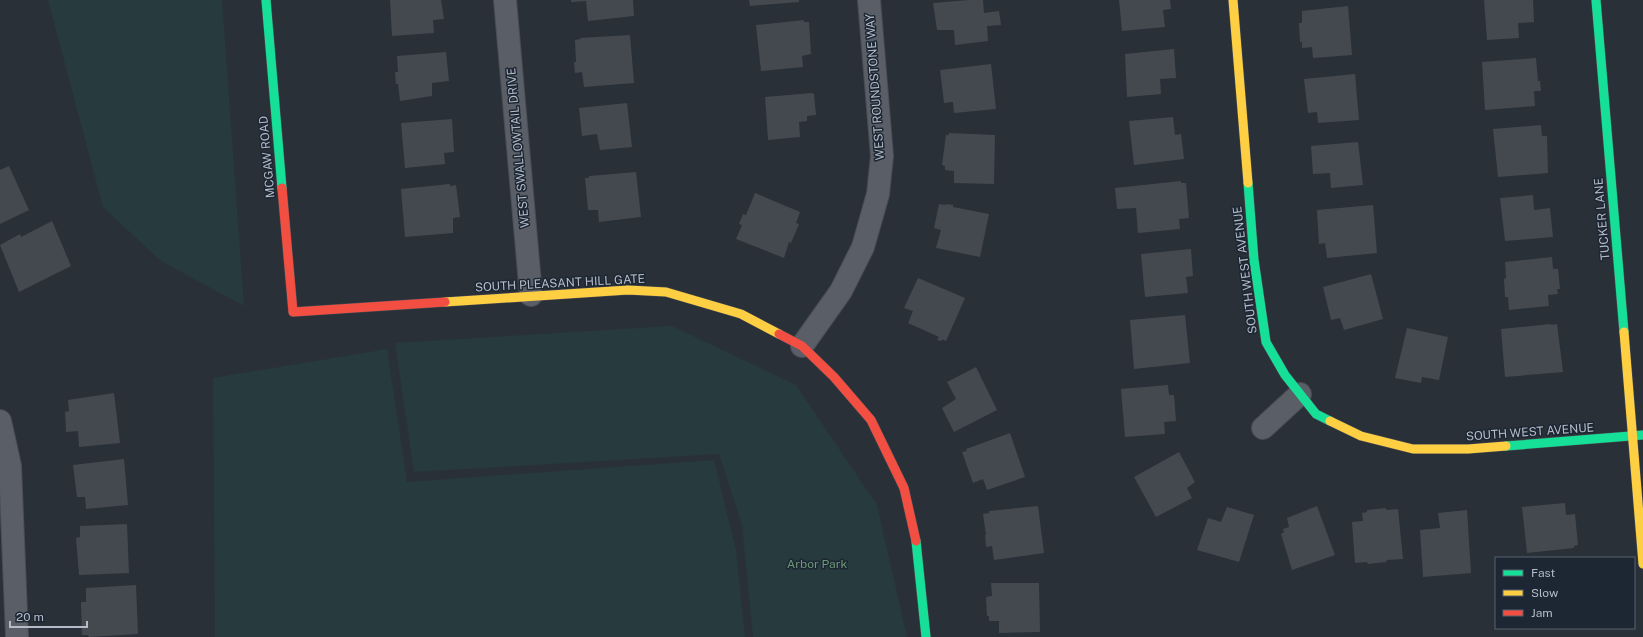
<svg xmlns="http://www.w3.org/2000/svg" width="1643" height="637" font-family="'Public Sans',sans-serif">
<rect width="100%" height="100%" fill="#2a3038"/>
<path fill="#273a3e" d="M48,0h174l22,306 -83,-45 -58,-54z
M672,326l124,59 81,120 30,132h-154l-11,-112 -23,-71 -305,18 -19,-129z
M387,349l20,133 307,-22 22,90 9,87h-530l-2,-259z"/>
<path fill="#444950" d="M390,0h51l3,19 -11,1 1,13 -42,3z
M571,0h62l1,16 -46,5 -2,-20 -15,1z
M749,0h50v2l-49,4z
M969,0h14l1,13 15,-2 2,14 -14,1 1,15 -33,4 -1,-15h-17l-4,-27z
M1119,0h51l1,9 -8,1 2,17 -43,4z
M1484,0h49l1,22 -16,1 1,15 -32,2z
M1348,6l4,49 -39,3 -1,-11 -10,1v-6h-2l-1,-19h3v-12z
M804,20v2h5l2,32 -9,2 1,11 -42,4 -5,-46z
M630,35l4,48 -50,4 -2,-15 -7,1 -1,-11h2l-1,-22 6,-1 -1,-1z
M1174,49l2,29 -16,1 1,15 -34,3 -2,-43z
M446,52l3,29 -17,2v13l-32,5 -2,-17h-2l-1,-12h3l-1,-16z
M1536,58l2,23h2l1,10h-7l1,15 -50,4 -3,-48z
M991,64l5,45 -42,4 -1,-11 -9,1 -4,-33z
M1355,74l4,46 -41,3 -1,-11 -9,1 -4,-34z
M812,93l2,1 2,21 -9,1v5l-8,1 1,15 -32,3 -3,-43z
M627,103l5,44 -32,3 -3,-16 -15,2 -3,-28z
M1173,117l2,18 6,-1 3,25 -50,6 -5,-44z
M452,119l2,33 -10,1 1,11 -40,4 -4,-45z
M1541,125l1,11h5l1,37 -50,4 -5,-48z
M949,133l46,2 -1,49 -40,-1v-12l-9,-1v-4l-3,-1 4,-30h3z
M1358,142l5,43 -32,3 -1,-15 -17,1 -2,-28z
M9,166l20,44 -29,14v-54z
M636,172l5,45 -42,5 -1,-12h-10l-3,-32h4v-2z
M1181,181v2h5l3,35 -10,1 1,10 -42,4 -2,-25 -19,1 -2,-21z
M450,184v2l6,-1 4,32 -7,1v15l-48,4 -4,-48z
M755,193l45,19 -4,11 3,1 -8,19 -2,-1 -5,16 -48,-19 6,-14 -3,-1 4,-10 3,1z
M1533,195l1,15 16,-2 3,29 -48,4 -5,-43z
M939,204l7,1v-1l7,1v2l36,7 -9,43 -44,-9 5,-18 -7,-2z
M1373,205l4,48 -50,5 -2,-15 -6,1 -2,-34z
M52,221l19,45 -52,26 -19,-47 20,-11 1,3z
M1191,249l2,27 -7,1 2,16 -43,4 -4,-43z
M1552,257l1,12h5l2,20h-3l1,5 -10,1 1,11 -40,4 -1,-13h-3l-1,-18 2,-1 -1,-16z
M1371,274l12,45 -39,11 -4,-12 -9,2 -8,-33z
M918,278l47,20 -19,43 -4,-2v2l-5,-1 2,-3 -31,-14 5,-12 -9,-3z
M1185,315l5,48 -56,6 -4,-49z
M1551,324v1l6,-1 6,48 -58,5 -4,-48z
M1407,328l41,9 -9,43 -17,-3 -1,6 -26,-5z
M976,367l21,43 -43,22 -12,-24 14,-9 -9,-17z
M1168,385l1,10h5l2,26 -12,1 1,12 -40,3 -4,-48z
M114,393l6,50 -41,4 -1,-16 -12,1 -1,-20 4,-1 -1,-11z
M1010,433l15,44 -38,13 -4,-11 -10,4 -11,-31 5,-1 -1,-2z
M1179,452l16,30 -8,6 5,10 -36,19 -22,-40z
M124,459l4,46 -42,4 -1,-12h-8l-4,-32z
M1565,503l1,12 9,-1 3,31 -4,1v2l-47,5 -5,-46z
M1038,506l6,47 -50,7 -2,-14 -6,1 -1,-12h1l-3,-21 6,-1v-2z
M1317,506l18,49 -43,15 -11,-36 3,-2 -1,-3 6,-2 -2,-9z
M1227,507l27,8 -15,47 -42,-12 11,-32 13,4z
M1386,508v2l12,-1 5,50 -16,1 -1,2 -18,2 -1,-2 -12,1 -3,-41 11,-1 -1,-8 5,-1v-2z
M1467,510l4,63 -48,4 -3,-47 20,-2 -2,-15z
M127,524l2,49 -50,2 -3,-37 4,-1v-11z
M991,583h48l1,49 -41,1v-12h-10v-5h-2l-1,-19 6,-1z
M136,585l2,49 -49,3 -1,-2h-6l-1,-33h5v-14z"/>
<g fill="none" stroke-linecap="round" stroke-linejoin="round">
<defs>
<path id="street" d="M505,0l26,295
M802,346l39,-55 22,-44 15,-53 4,-38 -13,-156
M0,421l10,45 7,171
M1263,428l37,-34"/>
<path id="fast" d="M266,0l16,188
M1596,0l28,332
M1248,183l6,77 12,82 19,33 31,39 14,7
M1506,446l137,-11
M916,541l10,96"/>
<path id="slow" d="M1233,0l15,183
M445,302l183,-12 38,2 75,22 38,20
M1624,332l19,232
M1330,421l31,15 52,13h55l38,-3"/>
<path id="jam" d="M282,188l11,124 152,-10
M779,334l23,12 32,31 37,43 33,68 12,53"/>
</defs>
<use href="#street" stroke="#484c53" stroke-width="24"/>
<use href="#fast" stroke="#484c53" stroke-width="10"/>
<use href="#slow" stroke="#484c53" stroke-width="10"/>
<use href="#jam" stroke="#484c53" stroke-width="10"/>
<use href="#street" stroke="#5a5e66" stroke-width="22"/>
<use href="#fast" stroke="#16e098" stroke-width="9"/>
<use href="#slow" stroke="#ffcf43" stroke-width="9"/>
<use href="#jam" stroke="#f24e42" stroke-width="9"/>
</g>
<g text-anchor="middle" stroke-width="3" stroke-linejoin="round" paint-order="stroke">
<g font-size="12" fill="#b4bcc9" stroke="#1d2633">
<text transform="translate(875 87) rotate(-94)" y="4">WEST ROUNDSTONE WAY</text>
<text transform="translate(518 148) rotate(-95)" y="4">WEST SWALLOWTAIL DRIVE</text>
<text transform="translate(267 157) rotate(-95)" y="4">MCGAW ROAD</text>
<text transform="translate(1602 219) rotate(-95)" y="4">TUCKER LANE</text>
<text transform="translate(1245 270) rotate(-97)" y="4">SOUTH WEST AVENUE</text>
<text transform="translate(560 283) rotate(-3)" y="4">SOUTH PLEASANT HILL GATE</text>
<text transform="translate(1530 432) rotate(-4)" y="4">SOUTH WEST AVENUE</text>
</g>
<g font-size="12" fill="#6b9a76" stroke="#1d2633">
<text x="817" y="568">Arbor Park</text>
</g>
</g>
<rect x="1495" y="557" width="140" height="72" fill="#1d2633" stroke="#59626f"/>
<rect x="1503" y="570" width="20" height="6" fill="#16e098" stroke="#59626f"/>
<text x="1531" y="577" font-size="12" fill="#b4bcc9">Fast</text>
<rect x="1503" y="590" width="20" height="6" fill="#ffcf43" stroke="#59626f"/>
<text x="1531" y="597" font-size="12" fill="#b4bcc9">Slow</text>
<rect x="1503" y="610" width="20" height="6" fill="#f24e42" stroke="#59626f"/>
<text x="1531" y="617" font-size="12" fill="#b4bcc9">Jam</text>
<path d="M10 621v6h77v-6" fill="none" stroke="#b4bcc9" stroke-width="2"/>
<text x="16" y="621" font-size="12" fill="#b4bcc9" stroke="#1d2633" stroke-width="3" paint-order="stroke">20 m</text>
</svg>
